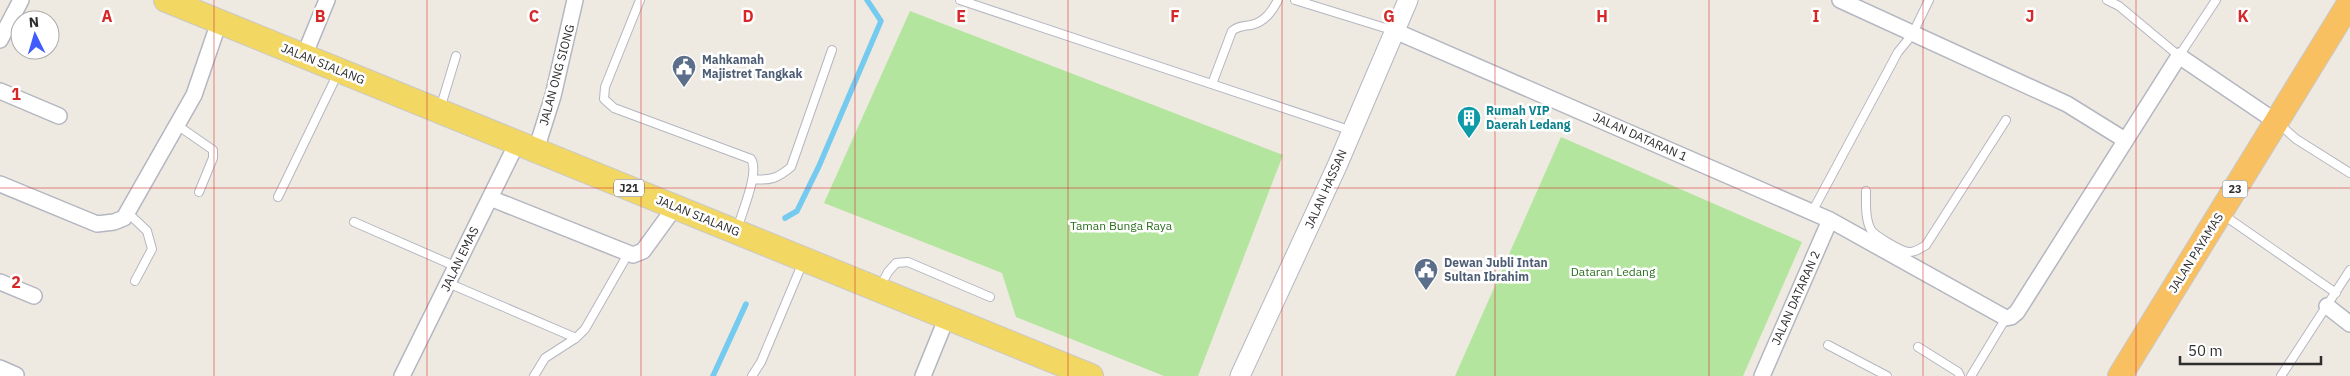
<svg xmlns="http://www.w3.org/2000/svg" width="2350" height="376" font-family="'IBM Plex Sans',sans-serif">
<rect width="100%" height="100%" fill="#efeae1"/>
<path fill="#b3e59e" d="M910,11l373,144 -85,221h-34l-148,-59 -14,-44 -178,-70z
M1561,137l241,105 -59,134h-288z"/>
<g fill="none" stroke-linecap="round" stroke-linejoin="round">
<path stroke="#75caf0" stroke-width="5.5" d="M785,218l12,-7 22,-45 62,-145 -14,-21
M713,376l33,-72"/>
<defs>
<path id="service" d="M640,0l-35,87 -1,12 10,9 137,51c9,13 -10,55 -14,71
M960,0l392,131
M1295,0l100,31
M2107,0l12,6 60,50 37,-56
M1212,84l20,-53c6,-5 12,-5 19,-6 14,-3 21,-14 27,-25
M440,109l16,-53
M2278,123l18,16 54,34
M177,125l36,25v8l-14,34
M753,179c17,2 25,-1 38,-12l41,-117
M1866,191c0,12 -1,28 5,39 4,6 30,21 37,22 7,1 13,-4 18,-7l80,-125
M278,197l60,-124
M1812,212l86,-160 14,-17 17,-35
M128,213l19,18 5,18 -17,32
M2222,214l114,79
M354,222l103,45
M448,283l128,55
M880,287l8,-15 8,-9 12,-1 82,35
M1828,345l59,31
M1918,347l40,25 2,4
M534,376l11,-18 31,-20 9,-9 43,-75
M752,376l9,-14 42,-100
M1971,376l35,-58
M2281,376l69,-106"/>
<path id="minor" d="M1840,0l227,104 58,36
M1395,31l435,189 176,98 5,-1 6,-5 162,-256 96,65
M0,40l21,-40
M304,56l23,-56
M0,91l59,25
M536,150l17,-54 22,-96
M0,184l97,40 17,-2 10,-4 70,-123 25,-73
M490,198l143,57 10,-4 32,-44
M0,282l34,14
M2327,306l23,18
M0,368l16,7
M402,376l115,-233
M923,376l24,-59
M1762,376l68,-156"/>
<path id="tertiary" d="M1240,376l97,-210 71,-166"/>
<path id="primary" d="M166,0l925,376"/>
<path id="trunk" d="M2120,376l230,-374"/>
</defs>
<use href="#service" stroke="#b4b6c1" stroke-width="10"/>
<use href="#minor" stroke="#b4b6c1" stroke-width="18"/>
<use href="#tertiary" stroke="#b4b6c1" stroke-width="21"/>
<use href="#primary" stroke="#c9c9c9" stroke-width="26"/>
<use href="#trunk" stroke="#c9c9c9" stroke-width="26"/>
<use href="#service" stroke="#fff" stroke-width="8"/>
<use href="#minor" stroke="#fff" stroke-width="15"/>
<use href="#tertiary" stroke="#fff" stroke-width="19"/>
<use href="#primary" stroke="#f2d763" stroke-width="24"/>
<use href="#trunk" stroke="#f8c060" stroke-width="24"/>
</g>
<path fill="none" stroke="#d62828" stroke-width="1" stroke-opacity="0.55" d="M214,0v376M427,0v376M641,0v376M855,0v376M1068,0v376M1282,0v376M1495,0v376M1709,0v376M1923,0v376M2136,0v376M0,188h2350"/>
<defs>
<symbol id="civic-pin" viewBox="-11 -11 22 30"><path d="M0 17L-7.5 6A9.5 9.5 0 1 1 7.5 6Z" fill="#5c6f8a" stroke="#fff"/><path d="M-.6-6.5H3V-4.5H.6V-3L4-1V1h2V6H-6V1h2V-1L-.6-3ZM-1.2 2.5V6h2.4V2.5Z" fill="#fff"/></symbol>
<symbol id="building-pin" viewBox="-11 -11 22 30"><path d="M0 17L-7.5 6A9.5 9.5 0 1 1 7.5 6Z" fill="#0f9aa8" stroke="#fff"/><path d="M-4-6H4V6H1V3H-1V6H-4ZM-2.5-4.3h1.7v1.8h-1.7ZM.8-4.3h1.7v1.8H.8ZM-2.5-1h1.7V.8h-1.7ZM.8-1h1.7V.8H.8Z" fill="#fff"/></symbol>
</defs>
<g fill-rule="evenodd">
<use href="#civic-pin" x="670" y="53" width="28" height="38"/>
<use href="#building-pin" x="1455" y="104" width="28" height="38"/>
<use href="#civic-pin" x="1412" y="256" width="28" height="38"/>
</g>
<g text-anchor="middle" stroke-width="5" stroke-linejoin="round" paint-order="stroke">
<g fill="#fff" stroke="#6d6d6d" stroke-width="1">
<rect x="614" y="179.5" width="30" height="17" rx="4"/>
<rect x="2222.5" y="180.5" width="25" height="17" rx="4"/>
</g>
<g font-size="11" font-weight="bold" fill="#2e2e2e">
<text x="629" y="192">J21</text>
<text x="2235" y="193">23</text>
</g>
<g font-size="12" font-weight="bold" fill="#4e5e75" stroke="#fff" text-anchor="start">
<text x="702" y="64">Mahkamah<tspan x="702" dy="14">Majistret Tangkak</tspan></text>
<text x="1444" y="267">Dewan Jubli Intan<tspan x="1444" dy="14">Sultan Ibrahim</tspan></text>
</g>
<g font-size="12" fill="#2e2e2e" stroke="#fff">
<text transform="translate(323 64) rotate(22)" y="4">JALAN SIALANG</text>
<text transform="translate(557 75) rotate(-75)" y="4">JALAN ONG SIONG</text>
<text transform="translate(1640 137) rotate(24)" y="4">JALAN DATARAN 1</text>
<text transform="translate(1326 189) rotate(-66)" y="4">JALAN HASSAN</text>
<text transform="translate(698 216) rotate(22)" y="4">JALAN SIALANG</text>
<text transform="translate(2196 253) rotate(-58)" y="4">JALAN PAYAMAS</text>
<text transform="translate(460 259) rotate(-64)" y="4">JALAN EMAS</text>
<text transform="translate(1796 298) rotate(-66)" y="4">JALAN DATARAN 2</text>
</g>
<g font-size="12" font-weight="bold" fill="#0d838f" stroke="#fff" text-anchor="start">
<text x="1486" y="115">Rumah VIP<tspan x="1486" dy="14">Daerah Ledang</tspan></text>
</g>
<g font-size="12" fill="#296e1b" stroke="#fff">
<text x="1121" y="230">Taman Bunga Raya</text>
<text x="1613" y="276">Dataran Ledang</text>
</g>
</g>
<g font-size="16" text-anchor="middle" font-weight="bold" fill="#d62828" stroke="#fff" stroke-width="5" stroke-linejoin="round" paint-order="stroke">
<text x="107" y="22">A</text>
<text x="320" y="22">B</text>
<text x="534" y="22">C</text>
<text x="748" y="22">D</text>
<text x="961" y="22">E</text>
<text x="1175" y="22">F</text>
<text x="1389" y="22">G</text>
<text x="1602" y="22">H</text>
<text x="1816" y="22">I</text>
<text x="2030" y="22">J</text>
<text x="2243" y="22">K</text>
<text x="16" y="100">1</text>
<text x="16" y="288">2</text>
</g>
<g transform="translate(35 35) rotate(355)"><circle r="24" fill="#ffffff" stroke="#ababab"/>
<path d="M0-4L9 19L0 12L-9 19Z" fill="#415cfc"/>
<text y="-8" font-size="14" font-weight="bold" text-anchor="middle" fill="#2e2e2e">N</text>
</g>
<path d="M2180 356v8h141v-8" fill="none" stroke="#2e2e2e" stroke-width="2.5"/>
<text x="2188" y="356" font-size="15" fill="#2e2e2e" stroke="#ffffff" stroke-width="4" paint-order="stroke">50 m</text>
</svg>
